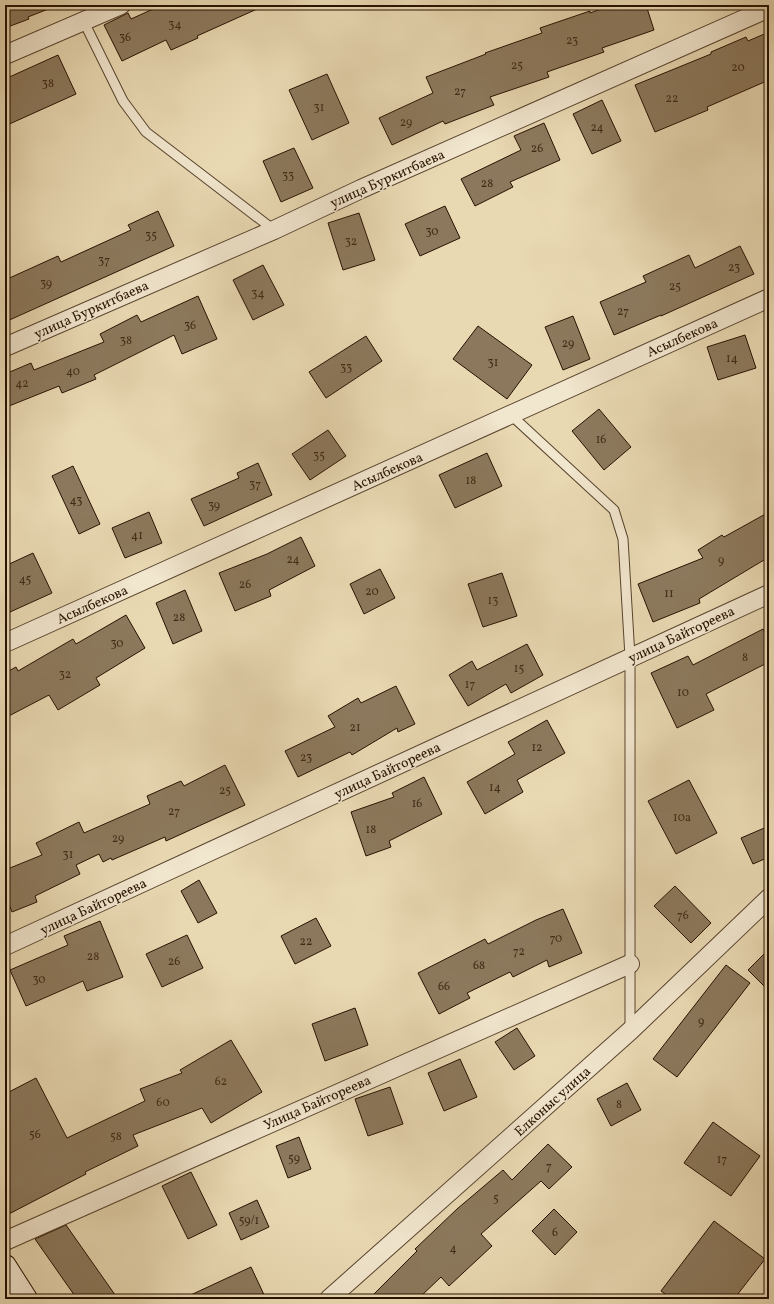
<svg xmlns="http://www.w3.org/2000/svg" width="774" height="1304" font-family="Vollkorn,serif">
<rect width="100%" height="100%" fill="#e9d9b3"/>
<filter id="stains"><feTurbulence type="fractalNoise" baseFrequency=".005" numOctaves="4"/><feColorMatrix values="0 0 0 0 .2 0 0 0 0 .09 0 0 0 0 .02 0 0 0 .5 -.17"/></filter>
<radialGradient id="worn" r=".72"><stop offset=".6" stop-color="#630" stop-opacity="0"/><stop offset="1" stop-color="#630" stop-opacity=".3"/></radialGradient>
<path fill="#8c795d" stroke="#271100" d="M5,5h51v1l-28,11 1,2 -24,9z
M162,5h104l-69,31 1,2 -27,12 -5,-10 -44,21 -18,-36 24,-12 3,6z
M612,5h34l8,25 -52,18 2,4 -57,20 2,5 -59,20 4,8 -49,19 -2,-3 -51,24 -13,-27 54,-25 -7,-16 60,-23 -1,-1 57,-20 -2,-5 50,-17v2z
M769,32v48l-62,27 1,3 -53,22 -20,-47 76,-31v-2l35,-15 2,4z
M58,55l18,39 -71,32v-47z
M327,74l22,49 -37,17 -23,-50z
M602,100l19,41 -29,13 -19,-40z
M544,123l16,37 -50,22 3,5 -38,19 -14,-27 60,-29 -7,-14z
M294,148l19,40 -32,14 -18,-41z
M445,206l15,32 -40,18 -15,-32z
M158,211l16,35 -169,76v-42l53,-24 3,6 70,-32 -3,-5z
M359,213l16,47 -32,10 -15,-47z
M740,246l14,28 -93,42v-1l-47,20 -14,-33 46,-20 -3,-6 46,-21 6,13z
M263,265l21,40 -31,15 -20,-40z
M198,296l19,43 -35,15 -8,-19 -80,40 2,4 -34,14 -3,-7 -50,20 -4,-10v-22l26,-11 3,7 70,-28 -4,-8 37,-19 4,7z
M573,316l17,43 -27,11 -18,-43z
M478,326l54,39 -25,34 -54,-40z
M745,335l11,33 -38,12 -11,-33z
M366,336l16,25 -56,37 -17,-26z
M599,409l32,38 -27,23 -32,-39z
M328,430l18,26 -36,24 -18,-26z
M487,453l15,33 -47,22 -16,-33z
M258,463l14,32 -68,31 -13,-27 48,-21 -2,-5z
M73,466l27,58 -21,10 -27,-58z
M149,512l13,31 -37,15 -13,-30z
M769,512v45l-70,42 1,4 -47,19 -15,-38 65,-26 -5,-8 24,-15 2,2z
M301,537l14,29 -46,24 2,6 -36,15 -16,-38 48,-19z
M33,553l19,40 -42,19 -5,-10v-36z
M380,569l15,29 -31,16 -14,-30z
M502,573l15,43 -34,11 -15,-43z
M185,590l17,41 -29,13 -17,-41z
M126,615l19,33 -49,30 4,7 -42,25 -9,-15 -44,23v-45l11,-6 2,4 55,-32 3,5z
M763,629l6,12v21l-63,32 8,16 -37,18 -26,-55 37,-17 5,9z
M527,644l16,31 -32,18 -5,-9 -38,22 -19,-31 23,-14 5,9z
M396,686l19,38 -17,8 -1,-4 -45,27 -2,-3 -52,25 -13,-26 50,-24 -7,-11 30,-18 3,5z
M547,720l18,33 -48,27 6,12 -38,22 -18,-32 48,-28 -7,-12z
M225,765l20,40 -79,36 -1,-4 -53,23 -1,-2 -8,4 -4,-8 -23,11 4,9 -45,22 2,6 -25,10 -7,-18v-24l37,-15 -6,-12 43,-21 5,11 66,-29 -3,-8 34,-15 3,5z
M424,777l18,37 -53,27 2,6 -25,9 -15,-44 43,-15 -2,-4z
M689,780l28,53 -41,21 -28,-53z
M769,826v31l-16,7 -12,-26z
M199,880l18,33 -19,10 -17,-32z
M675,886l36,37 -20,20 -37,-37z
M563,909l19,44 -33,14 -2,-7 -34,17 -3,-5 -43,21 3,5 -31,16 -21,-41 67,-34 3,5 48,-24z
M316,918l15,28 -36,18 -14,-28z
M100,921l23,56 -36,14 -4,-10 -57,25 -16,-36 58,-25 -4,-9z
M187,935l16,33 -41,19 -16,-33z
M769,949v42l-21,-21z
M726,965l24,18 -73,94 -24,-18z
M355,1008l13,37 -43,16 -13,-37z
M517,1028l18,28 -21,14 -19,-28z
M231,1040l31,52 -51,31 -9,-15 -69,27 5,11 -53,26 1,2 -81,42v-122l31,-16 31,60 78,-37 -5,-12 42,-16 -2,-3z
M460,1059l17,38 -33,14 -16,-38z
M627,1083l14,27 -30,16 -14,-27z
M390,1087l13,37 -35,12 -13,-37z
M713,1122l47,34 -29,40 -47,-33z
M299,1137l12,32 -23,9 -12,-32z
M548,1144l24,23 -23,22 -8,-8 -60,53 11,12 -43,40 -8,-9 -23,22h-49l48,-48 -2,-2 42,-40 46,-39 9,10z
M191,1172l26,53 -29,14 -26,-53z
M257,1200l12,27 -28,13 -12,-27z
M554,1209l23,23 -22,23 -23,-24z
M714,1221l51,38 -31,40h-62l-11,-8z
M66,1225l52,74h-41l-42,-60z
M251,1267l15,32h-84z"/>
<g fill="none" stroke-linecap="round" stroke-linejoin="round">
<defs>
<path id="service" d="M84,22l39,79 23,31 128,98
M511,415l103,95 9,29 7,118v374"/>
<path id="minor" d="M5,55l116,-50
M5,347l269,-117 87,-41 408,-181
M5,643l764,-345
M5,946l764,-352
M5,1241l625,-277
M329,1299l301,-268 139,-133"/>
<path id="secondary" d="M5,1266l21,33"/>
</defs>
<use href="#service" stroke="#58432d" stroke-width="11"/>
<use href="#minor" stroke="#58432d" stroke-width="20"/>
<use href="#secondary" stroke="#271100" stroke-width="24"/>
<use href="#service" stroke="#f1e6ce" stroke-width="9"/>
<use href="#minor" stroke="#f1e6ce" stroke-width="18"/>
<use href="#secondary" stroke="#f1e6ce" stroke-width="22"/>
</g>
<g text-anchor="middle" stroke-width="3" stroke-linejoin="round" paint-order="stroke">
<g font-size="12" fill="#402b17">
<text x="175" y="28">34</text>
<text x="125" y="41">36</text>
<text x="572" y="44">23</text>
<text x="517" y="69">25</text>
<text x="738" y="71">20</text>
<text x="48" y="87">38</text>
<text x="460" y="95">27</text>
<text x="672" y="102">22</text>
<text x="319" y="111">31</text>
<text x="406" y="126">29</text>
<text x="597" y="131">24</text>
<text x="537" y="152">26</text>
<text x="288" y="179">33</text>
<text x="487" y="187">28</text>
<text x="432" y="235">30</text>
<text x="151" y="239">35</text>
<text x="351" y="245">32</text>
<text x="104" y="264">37</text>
<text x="734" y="271">23</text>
<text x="46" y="287">39</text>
<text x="675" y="290">25</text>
<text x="258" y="297">34</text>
<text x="623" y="315">27</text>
<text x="190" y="329">36</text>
<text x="126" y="344">38</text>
<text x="568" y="347">29</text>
<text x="732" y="362">14</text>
<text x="493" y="366">31</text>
<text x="346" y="371">33</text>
<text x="73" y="375">40</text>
<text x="22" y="387">42</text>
<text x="601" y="443">16</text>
<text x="319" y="459">35</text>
<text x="471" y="484">18</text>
<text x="255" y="488">37</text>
<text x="76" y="504">43</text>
<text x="214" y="509">39</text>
<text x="137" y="539">41</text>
<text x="293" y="563">24</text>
<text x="721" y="564">9</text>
<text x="25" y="583">45</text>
<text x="245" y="588">26</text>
<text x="372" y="595">20</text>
<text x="669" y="597">11</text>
<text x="493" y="604">13</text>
<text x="179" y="621">28</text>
<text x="117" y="647">30</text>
<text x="745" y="661">8</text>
<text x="519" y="672">15</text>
<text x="65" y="678">32</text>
<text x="470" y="688">17</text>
<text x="683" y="696">10</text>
<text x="355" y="731">21</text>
<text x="537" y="751">12</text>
<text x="306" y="761">23</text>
<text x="495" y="791">14</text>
<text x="225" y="794">25</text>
<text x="417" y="807">16</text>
<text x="174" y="815">27</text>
<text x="682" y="821">10а</text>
<text x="371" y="833">18</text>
<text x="118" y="842">29</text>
<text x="68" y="858">31</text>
<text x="683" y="919">76</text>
<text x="556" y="942">70</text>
<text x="306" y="945">22</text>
<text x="519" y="955">72</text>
<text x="93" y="960">28</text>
<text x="174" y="965">26</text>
<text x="479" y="969">68</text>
<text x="39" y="983">30</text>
<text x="444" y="990">66</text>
<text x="701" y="1025">9</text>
<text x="221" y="1085">62</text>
<text x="163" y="1106">60</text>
<text x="619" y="1108">8</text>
<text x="35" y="1138">56</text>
<text x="116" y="1140">58</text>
<text x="294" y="1162">59</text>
<text x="722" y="1163">17</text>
<text x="549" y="1170">7</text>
<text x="496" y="1202">5</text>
<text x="249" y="1224">59/1</text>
<text x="555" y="1236">6</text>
<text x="453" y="1252">4</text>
</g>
<g font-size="14" fill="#271100" stroke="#f1e6ce">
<text transform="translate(387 178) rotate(-24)" y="5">улица Буркитбаева</text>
<text transform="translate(91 309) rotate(-24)" y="5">улица Буркитбаева</text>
<text transform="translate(682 337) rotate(-24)" y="5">Асылбекова</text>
<text transform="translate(387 471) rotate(-24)" y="5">Асылбекова</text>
<text transform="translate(92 604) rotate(-24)" y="5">Асылбекова</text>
<text transform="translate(681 634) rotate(-25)" y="5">улица Байтореева</text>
<text transform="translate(387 770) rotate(-25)" y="5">улица Байтореева</text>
<text transform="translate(93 906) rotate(-25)" y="5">улица Байтореева</text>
<text transform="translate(552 1101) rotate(-42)" y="5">Елконыс улица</text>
<text transform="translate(317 1102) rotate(-24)" y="5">Улица Байтореева</text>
</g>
</g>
<rect width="774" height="1304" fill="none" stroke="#e9d9b3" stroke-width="20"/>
<rect x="6" y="6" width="762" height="1292" fill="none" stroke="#271100" stroke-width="2"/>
<rect x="10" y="10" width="754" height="1284" fill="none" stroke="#271100"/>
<rect width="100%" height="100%" filter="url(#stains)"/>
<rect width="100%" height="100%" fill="url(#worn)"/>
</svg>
